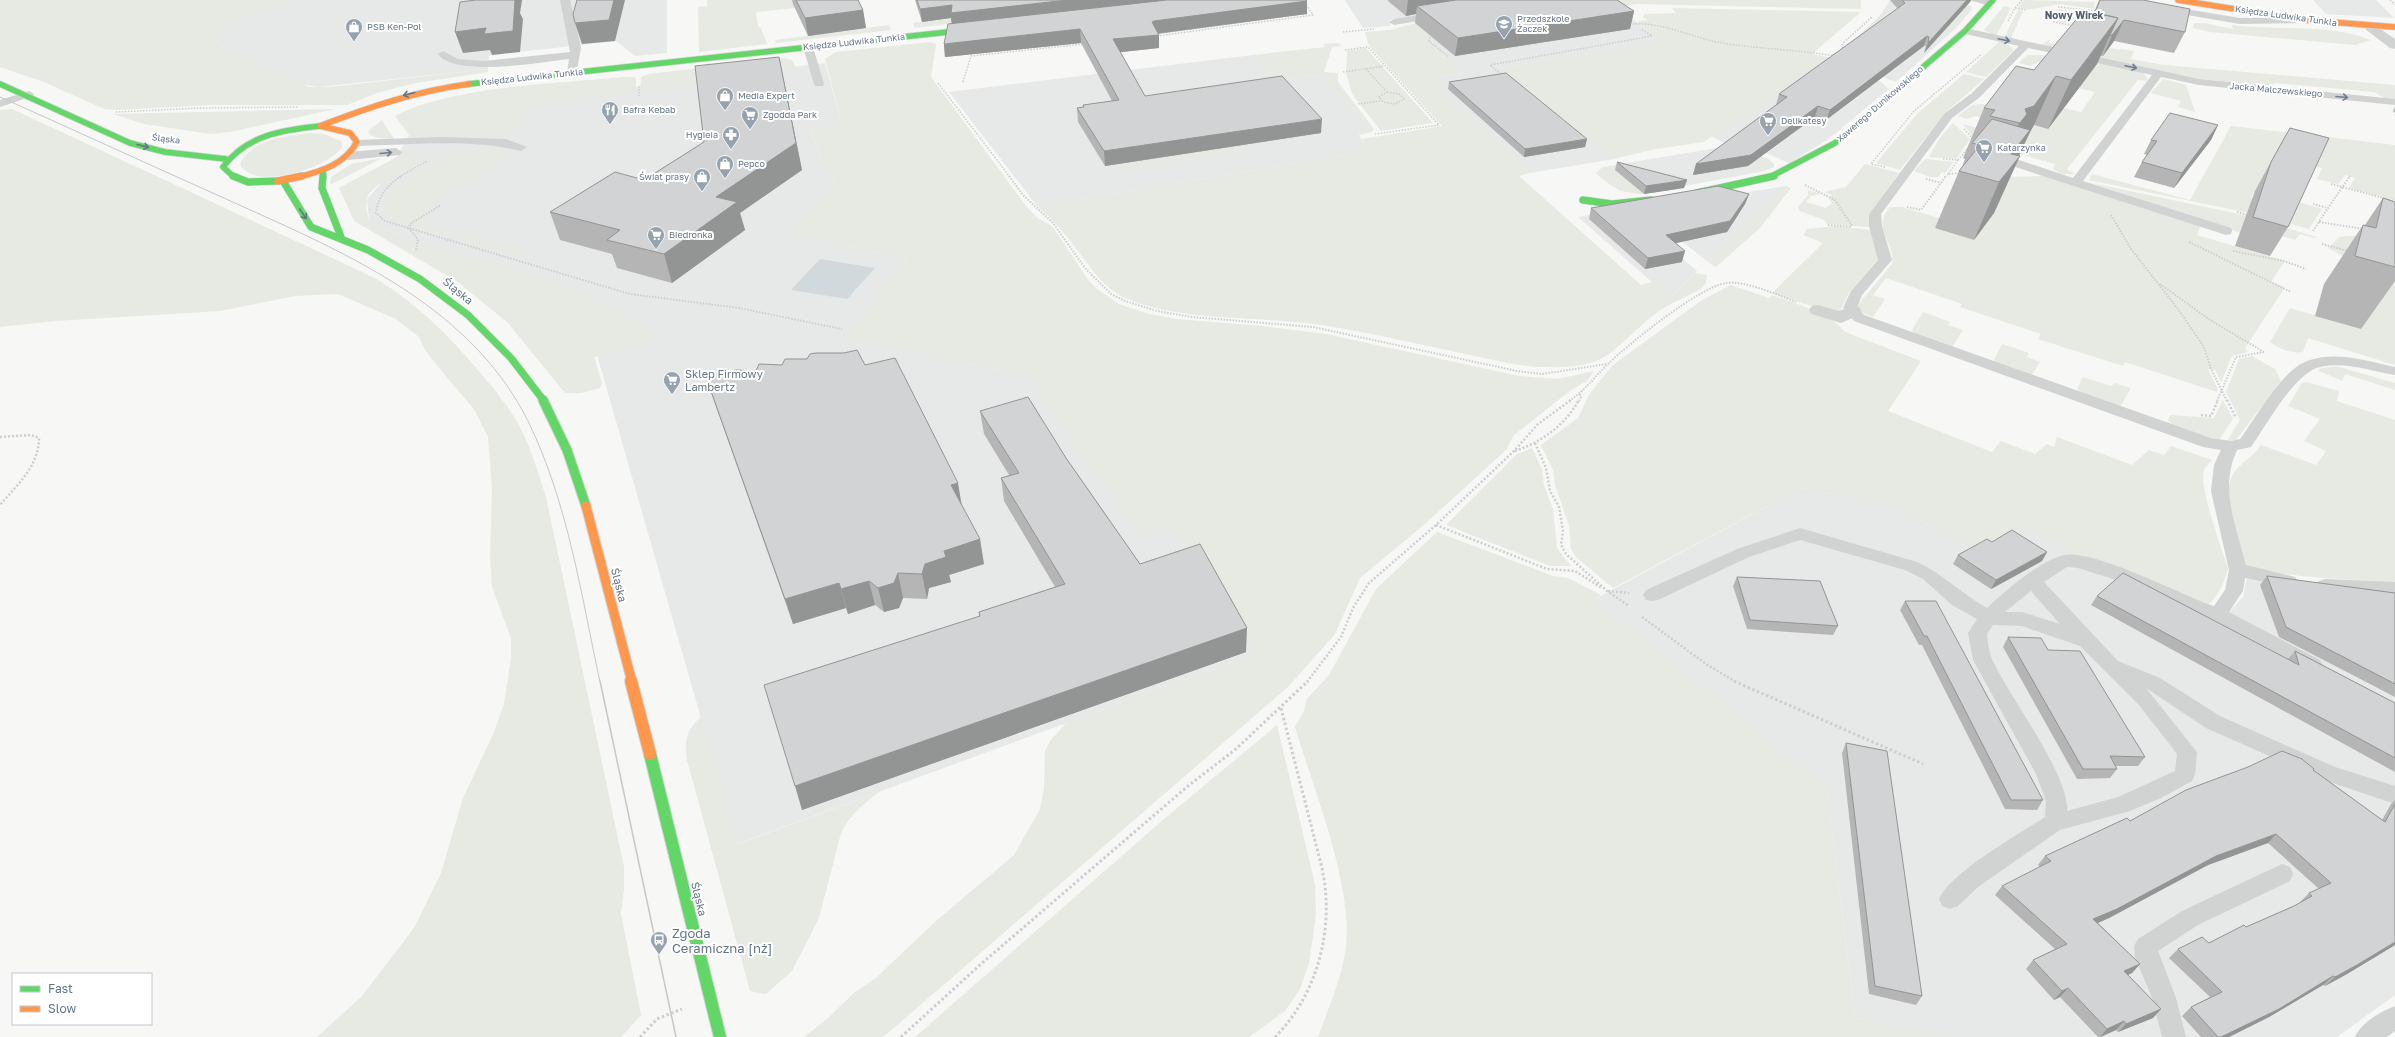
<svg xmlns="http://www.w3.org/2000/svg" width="2395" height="1037" font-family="'Golos Text',sans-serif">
<rect width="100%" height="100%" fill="#f7f7f5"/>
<path fill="#e7e9e8" d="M292,0h375v53l-32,3 -19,-15 -124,14 -3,1 -1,13 -169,18 -19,-3 -77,-36 -10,-12 19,-14z
M1345,0h184l1,1 -141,19 2,5 -2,1 -26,2z
M1890,0h13l69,9 -18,21 -58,52 -22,-8 -23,-30 30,-30z
M2313,0h63l18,18 -68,-4z
M1613,7l53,34 -168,27 107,85 -2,2 6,5 -80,13 -93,-86 2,-10 25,-4 -38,-32 -2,-2 2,-3z
M1253,55l21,26 45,-6 50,51 -11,7 7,13 -13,8 -314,53 -89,-115z
M825,63l17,61 -32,5 14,37 11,15 -42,46v7l114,25 -61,78 182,39 113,160 30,-10 86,127 -520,191 -144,-503 -179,-100 -39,-16 -6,-5 -2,-21 35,-39 -5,-3 12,-22 34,-7 24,-19z
M1798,64l91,25 -62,51 -38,23 -23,-10 -42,-10 -22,-12z
M1723,147l44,11 7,6v3l-9,4 -123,23 -22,-3 -24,-18 7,-6z
M1786,186l2,1 -80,75 -67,-53z
M1624,209l73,62 -27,27 -92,-81z
M1801,488l94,18 74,42 65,-22 64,45 123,50 22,-24 4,-20 148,18v400l-58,42h-389l-93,-19 -28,-230 -234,-188z"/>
<path fill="#e6eae3" d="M0,0h292l-60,22 -19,14 10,12 86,39h21l158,-18v3l-72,11 -39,10 -30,12h-136l-94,5 -13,-1 -60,-27 -44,-15z
M707,0h113l-26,4 1,4 -39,4 2,14 3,2 6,16 -68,8 -1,-45 9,-1z
M1559,0h302v9l-224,-5 -83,12z
M2024,0l70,2 1,7 -35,-5 -34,6 -9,-2z
M1952,1l10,1 10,5 -4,8 -18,-5 -4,5 18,4 -10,11 -13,-3 -16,-18 -14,-1 -5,-6 49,3z
M2004,6l7,2 -15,28 -12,-6z
M1672,8l189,4 -49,42 20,4 49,24 8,7 -76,-21 -59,45v5l-5,3 -8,-2 -22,16 -7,1 -8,6 -48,7 -47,11 -6,-5 2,-2 -107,-85 167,-27 -28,-19 11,-2 -5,-3 2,-3 31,-1z
M2058,9l12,3 1,12 -17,-3z
M2018,10l5,1 -12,27h-7z
M983,15l2,5 -70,8 -2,-5z
M1419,22l59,5 -49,8 -6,4 40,34 -25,4 8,8 -9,2 92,86 -10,3 122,109 11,-3 18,16 25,-25 12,2 -1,8 -4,5c-14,8 -29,14 -43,23 -17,12 -32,29 -49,42 -22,18 -64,15 -91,12 -68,-13 -137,-31 -205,-41 -55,-8 -154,-2 -199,-32 -17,-11 -28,-30 -40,-45 -11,-15 -23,-28 -37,-40l314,-53 13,-8 -3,-7 80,-13 -73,-80 -4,-14 25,-2z
M2194,23h10l29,6 -1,-4c47,6 95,-2 139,15l-16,5 -145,-13 -17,-4z
M889,25l2,5 -115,13 -1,-3z
M2049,40v3c28,6 57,3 85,8l-3,8 33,6 231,20v15l-9,-1 -12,-7 -100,-9 -3,4 -94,-11 -136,-31z
M2000,41l9,4 5,5 -28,27 -20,-5z
M931,42l5,2 -5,33 95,129 11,12 15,8 37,55 8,8 22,15 30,10 27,5 86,7 64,8 193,42 39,3 36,-8 -7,10 -16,9 -58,46 -6,13 -82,75 -65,54 -25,56 -46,52 -401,347 -6,4h-78l24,-19 26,-25 23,-16 59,-56 78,-66 26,-46 4,-21 1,-37 5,-10 16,-18 191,-70 -86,-127 -30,10 -113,-160 -183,-39 62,-78 -114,-25v-7l42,-46 -11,-15 -14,-38 32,-4 -17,-65 11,-7z
M1336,43l4,1 1,2 -9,1 -8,25 14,1v9l36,47 -3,3 -12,3 -1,-2 10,-7 -49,-51 -45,6 -21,-26 72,-8 -2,-3z
M1366,48l67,75 -52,8 -29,-37 -6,-21 1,-22z
M2027,55h15l54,12 3,-3 5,-1 38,9 5,5v4l-9,-1 -71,89 8,5h-14l-8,-5 2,-5 -78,-22 -14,-18 21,6 47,-5 32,-17 18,4 14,-20 -17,-4 -23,-22 -16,-4 -9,4 -11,-3z
M785,58l8,3 3,8 -1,1 -155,21 1,-14 8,-3z
M1964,74l20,5 -41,36 -43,55 -24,-7 42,-50z
M622,77h12l2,2v13c-23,3 -96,8 -111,21 -5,4 -5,9 -6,14l-11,8 -33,-2 -66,2 -14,-19c57,-30 161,-32 227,-39z
M2163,79l23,6 9,27 -17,-5 3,-6 -30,-8z
M1982,104l4,1 6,15 -17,-4 -8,3 -9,-3 14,-11z
M12,109l363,169c44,27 79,62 112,103 13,15 26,32 35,50 10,21 17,44 24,66l78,370v22l-3,25 20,101 -20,22h-304l45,-41 52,-68 27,-55 22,-75 31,-66 10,-28 7,-46v-20l-19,-51 -2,-30 2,-69 -4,-51 -14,-28 -25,-29 -24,-30 -6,-13 -23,-18 -58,-25 -43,2 -75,15 -165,10 -55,6v-217z
M336,109l-106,23 -19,2 -67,-10 -31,-10z
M382,120l12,19 -16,-1 -8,-3 -2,-4z
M1953,123l17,16 -14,20 -27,-2 10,-18z
M2231,126l164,19v55l-46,-12 6,-10 -10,-3 -7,9 -21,-5 5,-11 -40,-10 -19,19 -12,21 41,11 4,-8 26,8 -13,20 -60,-16 -160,-33 3,-6 98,26z
M310,133l14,1 17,7 1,6c-13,21 -89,45 -102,17 10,-24 47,-28 70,-31z
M1239,146l3,5 -117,19 -15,-5z
M1726,149l41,9 7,6v3l-15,5z
M499,150l6,4 -1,6 -68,38 -7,7 -4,12 6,6 93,28 -9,5 -124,-38 -7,-7 1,-13 7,-10 36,-22 16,-12z
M428,155c-13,11 -57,28 -61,43 -2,7 0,15 2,22l13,8 32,13 151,45 85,42 4,15 -60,14 8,26 -2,5 -19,5h-16l-57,-70 -50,-41 -104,-61 -15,-33 58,-31z
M382,158l-52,27 1,-8 20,-13z
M1924,160l2,-1 28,3 -9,11 -3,-1 -4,5h-8l-16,-6z
M1865,164l34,9 -30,41v13l-42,-3 -3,-4 -24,-9 -2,-4 10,-12v-5l13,4 -10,2 -5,6 20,6 6,-5 -3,-4 3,-4 -8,-3 22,-5z
M1603,167l10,1 29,26c-20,-1 -32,-7 -46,-21z
M2046,176l154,50 -3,9 88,26 -14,21 14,5 -40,61 3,4 -16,4 -11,26 -6,-12 -7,-1 10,21 -1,2 -92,-30 -2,4 -85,-27 3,-5 -81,-27 2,-3 -76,-26 -13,17 12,4 -12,18 -11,-4 -5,-7 35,-42c3,-25 -21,-33 -2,-57h12l40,12 50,-42z
M2092,183l156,33 68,21 -1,1 -15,-4 -5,6 -52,-15 -3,8z
M1788,187l3,1 -31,40 -44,39 -8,-5z
M1835,226l35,4 7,18 1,11 -30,35 -8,18 -20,-3 -48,-16 51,-50 -20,-8 4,-6z
M2348,236h12l35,6v123l-87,-27 -5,14c-13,2 -23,-3 -33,-10l20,-34 71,21 -17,-72 -16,-9 11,-11z
M1731,285l38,13 3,-3c24,10 56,16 73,37l76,29 -33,50 104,41 9,-11 34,13 12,-10 7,3 3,-10 75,28 17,-15 15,5 7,-9 41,14c-2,3 -7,7 -8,10 -6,16 18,79 24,98 -3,13 -9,27 -19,36l-132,-47 -43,-31 -65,22 -74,-42 -94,-18 -188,100 -36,-30 -6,-9 -2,-24 -14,-40 -2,-15 -12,-25 37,-27 12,-25 23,-28 89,-65z
M1923,312l27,10 -2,3 15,5 -11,17 -38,-14 -2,-3z
M2002,344l27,9 -2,4 13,5 -9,14 -34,-12 -3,-4z
M2252,356l23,13 6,12 -45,59 -9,1 13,-21 -14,-28 13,-33z
M2336,366l59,17v7l-50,-16 -3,7 -23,-10v-2z
M2083,377l28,9 4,-3 16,5 -11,19 -39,-15 -4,-3z
M2306,382l33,9 -2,10 58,19v163c-50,-5 -99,-4 -148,-16 -8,-26 -29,-72 -12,-96 8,-10 19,-15 26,-26l55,20 10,-14 -22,-10 16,-22 -32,-13 14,-23z
M2223,400l10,19 -14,21 -45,-14 -6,-6 2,-5 44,3z
M1532,448l10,21 2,16 9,24 4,39 14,18h-21l-104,-41 71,-71z
M1437,532l116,44 15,2 33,17 -8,5 234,188 28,230 93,19h-630c10,-28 22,-54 27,-84 11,-62 -32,-165 -50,-226l9,-16 3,-12 22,-24 47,-86z
M701,717l37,127 141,-52c-15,12 -29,22 -38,41l-22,85 -27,53 -26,23 -16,-3 -63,-231c-3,-19 -1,-30 14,-43z
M1277,725l38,159 1,31 -7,48 -9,26 -15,22 -36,26h-334l249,-218z"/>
<path fill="#d1d9dc" d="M820,259l55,9 -28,31 -56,-9z"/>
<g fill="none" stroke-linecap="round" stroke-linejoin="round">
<defs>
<path id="fast-far3" d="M0,84l130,59 35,9 61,7
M469,84l507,-55
M234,177l-11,-10c24,-32 59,-37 97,-41
M323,177v-7
M1770,177l65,-34 130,-112 28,-31"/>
<path id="fast-far2" d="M233,176l15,6 30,-1
M323,176l-1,12 19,49
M283,181l28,46 57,23 52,29 48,36 43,43 33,43
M1697,193l77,-17
M1583,200l29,4 39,-4"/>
<path id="fast-far1" d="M543,400l24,50 19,56"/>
<path id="fast" d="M650,754l70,283"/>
<path id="slow-far3" d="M2178,0l126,20 91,7
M320,126c49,-19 97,-35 149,-42
M299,177c23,-6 46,-13 58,-35l-7,-9 -30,-7"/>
<path id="slow-far2" d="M278,181l24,-5"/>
<path id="slow-far1" d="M586,506l46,176"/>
<path id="slow" d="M631,681l19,73"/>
</defs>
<use href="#fast-far3" stroke="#d2d4d5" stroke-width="7"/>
<use href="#fast-far2" stroke="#d2d4d5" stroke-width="8"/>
<use href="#fast-far1" stroke="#d2d4d5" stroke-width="11"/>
<use href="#fast" stroke="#d2d4d5" stroke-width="14"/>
<use href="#slow-far3" stroke="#d2d4d5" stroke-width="7"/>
<use href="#slow-far2" stroke="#d2d4d5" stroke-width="8"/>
<use href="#slow-far1" stroke="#d2d4d5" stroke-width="11"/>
<use href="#slow" stroke="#d2d4d5" stroke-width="14"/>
<path stroke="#cdced0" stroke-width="1.5" stroke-dasharray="1.5 1.5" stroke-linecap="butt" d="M2390,0l5,5
M2058,7l39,4
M2015,8l7,-8
M2008,21l7,-13 10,2
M2053,22l18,3
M1633,24c33,-2 63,16 95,20 36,5 71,6 107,12
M1343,32l31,-3
M1157,36l156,-21 -10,-15
M1430,37l-1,4 20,16
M1345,50l23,-3 71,78 -64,9
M1842,51l1,-8 29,-26
M1366,69l21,23
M1343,72l42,-6
M1503,76l-13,-11 162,-29 -11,-7
M963,82l8,-26 113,-12
M938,83l72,94
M639,86v10
M1387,92l12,2 5,5 -9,5 -12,-2 -4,-5z
M1358,104l22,-3
M116,112l85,-4 98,-1
M1964,129l9,10
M1943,159l15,1 10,-12
M1958,160l-10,14 12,-1
M1885,167l-14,-3 43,-53 68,-57
M399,177l28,-16
M1945,177l3,-3
M2349,177l1,-1"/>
<path stroke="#cdced0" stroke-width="2" stroke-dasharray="1.5 1.5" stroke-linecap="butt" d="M401,176c-14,10 -23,20 -25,37l9,8 245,73 109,14 103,21
M1009,176l14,19 30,28 32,45 26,26 14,7 32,10 35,6 121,10 204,44 25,3 65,-10
M1926,179l15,4
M2331,184l64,17
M1805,185l30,15 17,26
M2313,204l15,4 22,-32
M1907,207l14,3 25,-34
M2237,212l11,3
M2111,215l20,34 47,60 26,38 7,22 16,32
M2319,222l45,7
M1828,225l24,2
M2313,231l15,-23
M2189,242l102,50
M2322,244l26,7
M416,250l2,-10 -9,-12 1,-4 31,-19
M2233,251l51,10 22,8
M2160,284l50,36 54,32
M1569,401c19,-13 25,-24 40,-38 21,-20 90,-76 117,-80 18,-3 52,12 70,19
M1579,401l2,-4 -2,-4
M2217,401l19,-44 28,-5"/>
<path stroke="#cdced0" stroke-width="2.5" stroke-dasharray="2 2" stroke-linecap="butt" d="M2227,400l9,18
M2201,415l10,1 7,-16
M0,437l31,-2 8,3c0,28 -22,47 -39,67
M1535,443l11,25 4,23 9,16 4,24 -2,14 5,9 41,37 22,15
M1515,451c27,-9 50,-26 64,-51
M1436,525l111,44 28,2 27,17
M1608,591l21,2
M1642,617l64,47 30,18
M1307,682l34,-45 12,-29 16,-25 67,-58 78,-74 24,-27 33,-24"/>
<path stroke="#cdced0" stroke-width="3" stroke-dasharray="2.5 2.5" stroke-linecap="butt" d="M1734,681l189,83
M640,1037l17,-18 25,-10
M901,1037l80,-73 207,-178 48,-37 72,-68
M1275,1037c43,-43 60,-110 47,-169l-41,-160"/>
<path fill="#d1d2d2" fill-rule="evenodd" d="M560,0h10l11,48 -5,27 -4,1 -5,-3 2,-14c-28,3 -113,19 -131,-5l5,-3 15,8 26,2 86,-9z
M1969,0h20l6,3 -5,3z
M2167,6l73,12 64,-1 5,3 -5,3 -64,1 -76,-13 -2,-2z
M1439,12l3,1v4l-48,8 -5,-3 5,-3z
M1965,28l234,51 196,20v6l-196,-20 -38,-8 -78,104 148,47 1,3 -1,3 -5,1 -220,-71 -2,-3 6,-4 63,21 79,-103 -124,-27 -48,49 -28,21 -71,96 1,12 10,34 -30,35 -5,13 7,7 347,123 20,3 9,-2c17,-22 42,-71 70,-79 27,-9 58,1 85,7v8c-23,-4 -52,-14 -75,-8 -25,5 -54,59 -69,80l-14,3c-18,39 -1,75 9,115l49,12 3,4 -3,4 -6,2 -44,-9 -2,13 -14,21 91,48 3,5 -3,5 -7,2 -7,-2 -94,-51 -102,-41 -32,-10 -11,-1 -23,15 74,79 42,17 60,38 115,51 60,19v18l-74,-25 -115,-51 -60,-40 51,64 -2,23 -3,6 -31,17 -31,13 -70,19 -82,57 -20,19 -8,3 -8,-3 -3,-7c12,-27 79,-64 106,-82l1,-16 -10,-27 -63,-114 -5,-27 9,-14 -25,-14 -29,-26 -18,-9 -105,-30 -51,17 -91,43 -6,1 -6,-1 -3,-5 3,-5 91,-41 63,-21 117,34c26,12 45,32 70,46 18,-17 52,-47 77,-53 30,-6 117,40 150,51l11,-16 4,-20 -18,-79 3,-26 7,-15 -18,-3 -349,-126 -11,-13 8,-17 27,-31 -9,-34v-12l75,-100 28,-21 47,-47 -58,-13 -1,-2zM2031,591l29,33 -38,-12h-17zM1993,625l29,1 58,20 59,59 38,49 -2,17 -57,26 -51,14c3,-35 -58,-115 -74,-150 -4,-8 -5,-18 -6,-27z
M808,44l5,3 11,37 -1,2h-8l-1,-2 -11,-37z
M29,91l5,3 -1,2 -33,11v-7z
M441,137l65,2 21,8 -6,4c-52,-13 -110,-6 -164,-5l-6,-3 6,-3z
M396,148l6,4 -2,3 -52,5 -6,-4 6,-4z
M2325,579l70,3v12l-76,-5 -3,-4 3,-4z
M2282,864l8,3 3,7 -3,7 -92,44 -40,26 18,47 10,39h-24l-10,-39 -17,-41 -1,-11 4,-7 44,-28z
M2395,1006v25l-8,6h-32c6,-14 26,-26 40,-31z"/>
<path fill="#d1d2d2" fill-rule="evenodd" d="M2370,22l25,17v10l-5,-1 -25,-19 -1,-3 1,-3z
M1818,305l21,6 14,-5 6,1 3,4 -3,4 -18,8 -29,-9 -3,-4 3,-4z"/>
<use href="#fast-far3" stroke="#63d668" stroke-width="5.5"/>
<use href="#fast-far2" stroke="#63d668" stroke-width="7"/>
<use href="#fast-far1" stroke="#63d668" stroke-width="9"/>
<use href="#fast" stroke="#63d668" stroke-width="12"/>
<use href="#slow-far3" stroke="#ff974d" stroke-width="5.5"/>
<use href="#slow-far2" stroke="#ff974d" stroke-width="7"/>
<use href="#slow-far1" stroke="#ff974d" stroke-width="9"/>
<use href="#slow" stroke="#ff974d" stroke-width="12"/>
<path stroke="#c6c7c9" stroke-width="1" d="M0,97c72,32 143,65 215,97 116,53 252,105 313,227 40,82 53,173 72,261"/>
<path stroke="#c6c7c9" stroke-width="1.5" d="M600,681l76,356"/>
</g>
<path fill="#b5b5b6" d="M792,0h66l5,10 3,18 -58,8 -15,-32z
M915,0h391l1,14 -149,20 1,14 -39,4 25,44 176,37 -216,33 -27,-44 -1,-14 6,-1v-2l29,-4 -31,-58 -136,14 -1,-13 8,-21 -1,-5 -29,4z
M1388,0h229l17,11 -4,18 -175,27 -40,-33 1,-9 -10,2 -18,-15z
M1890,0h81l-1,2 -46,51 2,-7h-2l-98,74 -11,-3 -67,49 -55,9 3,-11 80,-59 3,-11 119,-85z
M2099,0h44l42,32 -11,21 -60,-12 -11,15h-3l-3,8 -49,65 -14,-4 -4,7 -36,81 -20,27 -39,-12 24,-57 3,-4 3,-8 -2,-1 21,-50 50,-38 58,-53z
M779,57l23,113 -62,43 5,17 -73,53 -55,-15 -5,-14 -52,-14 -10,-28 94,-32 60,-38z
M1449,82l138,57 -2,8 -61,10 -76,-68z
M2395,107v6l-2,-2z
M2218,125l-7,15 -37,48 -40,-11 8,-15 5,-7 -3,-1 7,-14z
M2290,128l-2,99 -18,29 -35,-10 20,-55 19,-35z
M1617,162l70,18 -3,8 -40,6 -29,-24z
M1749,194l-4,10 -18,28 -52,11 7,19 -37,7 -56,-50 2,-11z
M2383,198l12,4v79l-34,48 -46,-13 9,-32 39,-59h2z
M782,365h83l96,138 23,61 -35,11 2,7 -22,6 -2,11 -24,-1 -4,10 -15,4 -9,-7 -27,9 -2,-6 -53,16 -79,-223 -8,-24 50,-6z
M980,411l86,47 74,106 106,88 -444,158 177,-194v-4l76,-25 -51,-86 -3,-23 8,-3 -25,-41z
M1992,542l55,10 -5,9 -51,28 -38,-25 5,-9z
M2267,576l128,17v104l-116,-60 -19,-52z
M1737,577l101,49 -5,9 -86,-6 -14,-43z
M2097,596l191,63 7,-8 100,52v69l-304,-167z
M1905,601l138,199 -6,10 -32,-1 -83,-164h-3l-19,-35z
M2008,637l40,13 97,107 -7,9h-22l1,3 -7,9 -33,1 -74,-132z
M1846,743l76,253 -6,9 -47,-11 -27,-241z
M2314,769l-1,1 69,50 9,-16 4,-4v145l-48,29 -22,12 -2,-1 -54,32 -40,20h-28l-19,-21 9,-9 19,-10 -41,-39 9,-9 31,-6 85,-37 6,-3v-1l9,-9 10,-4 -51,-46 -60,22 -99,53 -11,5 42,41 -8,9 -4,2 33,34 -8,9 -35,14 -2,-2 -15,7h-3l-38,-40 -6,3 -28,-31 7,-9 22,-11 -60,-54 7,-9 38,-19 -2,-2 7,-9 85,-35z"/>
<path fill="#939494" d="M513,0h9l-2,13 3,6 -3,33 -28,3 -2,-5 -27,3 -8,-21z
M614,0h11l-10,41 -33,3 -7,-21z
M1068,0h117l-233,26 -1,-8 -29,4 -2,-13 32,-4z
M1408,0h104l-95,6 -1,8 -10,2z
M1967,0h4l-1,2 -46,51 4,-10z
M1307,1v13l-153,20 -2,-12 2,-1z
M863,10l3,18 -58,8 -3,-18z
M1634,11l-4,18 -175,27 3,-18z
M2118,18l-21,46 -49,65 23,-49z
M2124,20l-10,21 -11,15 9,-21z
M1080,29l1,14 -136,14 -1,-13z
M1159,35v13l-46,5v-14z
M1927,36l-3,10 -98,74 4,-10z
M779,57l23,113 -62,43 5,17 -73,53 -8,-29 52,-57z
M2056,76l-22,49 -4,7 -13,27 3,-3 -26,57 -20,27 25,-58 -2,-8 28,-65z
M1818,106l-3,11 -67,49 -55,9 3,-11z
M1322,119l-1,14 -216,33 -1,-15z
M2218,125l-7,15 -37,48 8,-15z
M1587,139l-2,8 -61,10 1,-8z
M1687,180l-3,8 -40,6 2,-8z
M1749,194l-4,10 -18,28 -64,14 3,-11z
M1685,251l-3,11 -37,7 3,-11z
M958,483l4,24 -11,-22z
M980,539l4,25 -35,11 2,7 -22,6 -2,11 -5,-25 3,-10 19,-13z
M2047,552l-5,9 -51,28 5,-9z
M898,573l5,25 -4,10 -15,4 -6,-24z
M869,581l6,24 -27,9 -7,-25z
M839,583l7,25 -53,16 -8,-25z
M1247,628l-1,24 -444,158 -7,-24z
M2276,834l-8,9 -60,22 -99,53 -23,10 7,-9 123,-63z
M2395,942v3l-48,29 -22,12 10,-9z
M2140,964l-8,9 -16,7 8,-9z
M2333,976l-10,9 -54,32 -40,20h-8z
M2068,988l-8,9 -6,3 8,-9z
M2161,1009l-8,9 -35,14 8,-8z
M2124,1021l-8,9 -16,7 7,-8z"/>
<path fill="#d2d3d4" stroke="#939494" d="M476,0h39l-2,31 -29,3 2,-6 -31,4 5,-30z
M577,0h37l-5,20 -34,3 -2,-9z
M796,0h62l5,10 -58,8z
M917,0h151l-117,13 1,-8 -32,4z
M1167,0h139l1,1 -153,20 -2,1 7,13 -46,4 32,57 137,-20 40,43 -218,32 -27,-43 7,-1 -1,-2 36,-5 -39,-71 -136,15 4,-20z
M1456,0h161l17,11 -176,27 -41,-32z
M1902,0h65l-39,43 1,-6 -2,-1 -97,74 -12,-4 -67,49 -55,9 91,-67 -8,-3 126,-91z
M2100,0h43l47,9 -5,23 -61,-12 -12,15h-2l8,-17 -22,-5 -2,5h-1z
M2096,13l22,5 -47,62 -15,-4 -22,30 -9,3 2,5 -7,9 -30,-7 5,-6 -11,-2 32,-42 18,4 46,-55 14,3z
M779,57l17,86 -80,54 21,5 -73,52 -57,-14 13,-10 -70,-18 65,-40 29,8 60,-38 -9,-76z
M1506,73l81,66 -62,10 -76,-67z
M2170,113l48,12 -36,48 -40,-11 15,-21 -6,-1z
M1992,119l38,11 -19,24 9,2 -21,26 -40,-11 21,-26 -8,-2z
M2290,128l39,10 -41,89 -35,-10 18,-55z
M1617,162l70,18 -41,6z
M1718,186l31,8 -19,27 -64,14 19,16 -37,7 -57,-50z
M2383,198l12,4v65l-40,-11 8,-31 13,3z
M857,350l8,15 30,-7 63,125 -7,2 29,54 -36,12 2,6 -21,7 -3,10 -24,-1 -4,10 -16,5 -9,-7 -28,8 -2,-6 -54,16 -79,-222 30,-7 20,1 3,-7 23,1 3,-6h22l3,-5 6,-1h28z
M1028,397l38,61 74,106 60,-20 47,84 -452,158 -31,-101 216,-69 -1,-4 86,-28 -64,-106 18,-5 -39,-62z
M2012,530l35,22 -51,28 -38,-25 29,-16 5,3z
M2123,573l176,92 -4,-14 100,52v55l-298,-162z
M2267,576l128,17v91l-109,-57z
M1737,577l83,4 18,45 -88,-6z
M1905,601h31l107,199h-32l-84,-164h-3z
M2008,637l33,1 7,12 32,1 65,106 -35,-1 7,13h-34z
M1846,743l41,8 35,245 -47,-10z
M2282,751l20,8 12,10 -1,1 72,52 10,-18v138l-38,23 -22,12 -2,-1 -54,33 -58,28h-3l-27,-30 31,-15 -44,-43 24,-12 7,6 35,-18 2,2 48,-21 18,-10 -3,-3 22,-10 -55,-49 -60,22 -99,53 -24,10 47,45 -16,7 37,38 -35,15 -2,-3 -17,8 -39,-41 -6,3 -29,-31 34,-16 -65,-58 49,-25 -6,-5 82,-38 3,3 56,-31 62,-23z"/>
<defs><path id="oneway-shaft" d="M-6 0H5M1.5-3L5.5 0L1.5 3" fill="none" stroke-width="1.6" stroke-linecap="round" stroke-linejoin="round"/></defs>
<g stroke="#6e7e90">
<use href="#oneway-shaft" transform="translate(2004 40) rotate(12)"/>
<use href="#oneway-shaft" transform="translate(2131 67) rotate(12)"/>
<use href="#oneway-shaft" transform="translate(2342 97) rotate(5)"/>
<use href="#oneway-shaft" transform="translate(386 153) rotate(-5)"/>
</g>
<g stroke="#637589">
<use href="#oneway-shaft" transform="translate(409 94) rotate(166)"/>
<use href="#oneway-shaft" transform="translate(143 146) rotate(14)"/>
<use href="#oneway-shaft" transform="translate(303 214) rotate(56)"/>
</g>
<defs>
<symbol id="school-pin" viewBox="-11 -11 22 30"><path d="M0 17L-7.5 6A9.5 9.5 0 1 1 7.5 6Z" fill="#97a2af" stroke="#fff"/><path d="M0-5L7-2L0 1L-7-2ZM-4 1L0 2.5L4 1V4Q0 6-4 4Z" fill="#fff"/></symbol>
<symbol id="shop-pin" viewBox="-11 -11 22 30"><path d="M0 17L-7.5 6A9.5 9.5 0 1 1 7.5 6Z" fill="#97a2af" stroke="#fff"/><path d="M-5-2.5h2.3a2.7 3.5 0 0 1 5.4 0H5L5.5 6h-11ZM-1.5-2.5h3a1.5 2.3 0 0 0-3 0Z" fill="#fff"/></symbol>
<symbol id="restaurant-pin" viewBox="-11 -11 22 30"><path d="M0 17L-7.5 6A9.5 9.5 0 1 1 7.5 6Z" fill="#97a2af" stroke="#fff"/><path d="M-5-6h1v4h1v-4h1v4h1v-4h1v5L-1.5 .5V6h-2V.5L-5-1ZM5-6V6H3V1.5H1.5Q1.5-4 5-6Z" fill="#fff"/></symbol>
<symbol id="supermarket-pin" viewBox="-11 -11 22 30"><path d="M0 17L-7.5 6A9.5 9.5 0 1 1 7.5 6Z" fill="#97a2af" stroke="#fff"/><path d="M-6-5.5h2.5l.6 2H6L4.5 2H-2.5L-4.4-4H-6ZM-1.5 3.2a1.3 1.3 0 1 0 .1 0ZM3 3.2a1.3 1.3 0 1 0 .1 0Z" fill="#fff"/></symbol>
<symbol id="pharmacy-pin" viewBox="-11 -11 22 30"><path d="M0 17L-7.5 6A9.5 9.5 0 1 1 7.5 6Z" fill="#97a2af" stroke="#fff"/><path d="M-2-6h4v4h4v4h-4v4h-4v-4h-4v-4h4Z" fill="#fff"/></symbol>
<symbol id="bus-pin" viewBox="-11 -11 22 30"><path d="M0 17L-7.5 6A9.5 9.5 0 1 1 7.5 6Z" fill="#97a2af" stroke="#fff"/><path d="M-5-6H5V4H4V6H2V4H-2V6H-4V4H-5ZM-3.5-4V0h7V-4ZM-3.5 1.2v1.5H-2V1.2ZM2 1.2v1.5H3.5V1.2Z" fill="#fff"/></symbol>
</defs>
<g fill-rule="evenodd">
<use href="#school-pin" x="1494" y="14" width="20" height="27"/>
<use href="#shop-pin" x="344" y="17" width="20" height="27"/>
<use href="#shop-pin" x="715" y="86" width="20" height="27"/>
<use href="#restaurant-pin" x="600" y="100" width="20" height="27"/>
<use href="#supermarket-pin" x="740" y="105" width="20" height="27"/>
<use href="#supermarket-pin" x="1758" y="111" width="20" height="27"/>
<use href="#pharmacy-pin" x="721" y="125" width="20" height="27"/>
<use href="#supermarket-pin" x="1974" y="138" width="20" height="27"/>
<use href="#shop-pin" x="715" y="154" width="20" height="27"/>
<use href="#shop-pin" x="692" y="167" width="20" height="27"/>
<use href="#supermarket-pin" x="646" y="225" width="20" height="27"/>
<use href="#supermarket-pin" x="662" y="370" width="20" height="27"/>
<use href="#bus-pin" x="649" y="930" width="20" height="27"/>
</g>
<g text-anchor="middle" stroke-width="4" stroke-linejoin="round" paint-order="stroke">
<g font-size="9" fill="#637589" stroke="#fff">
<text transform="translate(2286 16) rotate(8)" y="3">Księdza Ludwika Tunkla</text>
<text transform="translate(854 42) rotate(-6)" y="3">Księdza Ludwika Tunkla</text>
<text transform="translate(532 77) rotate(-6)" y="3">Księdza Ludwika Tunkla</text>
<text transform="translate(2276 90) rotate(5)" y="3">Jacka Malczewskiego</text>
<text transform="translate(1880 104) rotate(-41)" y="3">Xawerego Dunikowskiego</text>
<text transform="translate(166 139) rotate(7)" y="3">Śląska</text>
</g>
<g font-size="9" fill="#637589" stroke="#fff" text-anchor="start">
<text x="1517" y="22">Przedszkole<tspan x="1517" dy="10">Żaczek</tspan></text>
<text x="367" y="30">PSB Ken-Pol</text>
<text x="738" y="99">Media Expert</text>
<text x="623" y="113">Bafra Kebab</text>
<text x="763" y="118">Zgodda Park</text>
<text x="1781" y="124">Delikatesy</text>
<text x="718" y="138" text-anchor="end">Hygieia</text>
<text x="1997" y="151">Katarzynka</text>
<text x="738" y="167">Pepco</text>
<text x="689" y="180" text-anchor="end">Świat prasy</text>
<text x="669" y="238">Biedronka</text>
</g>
<g font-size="10" font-weight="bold" fill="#525f6d" stroke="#fff">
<text x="2074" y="19">Nowy Wirek</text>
</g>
<g font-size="11" fill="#637589" stroke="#fff">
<text transform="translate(458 291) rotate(39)" y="4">Śląska</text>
<text transform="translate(619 585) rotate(76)" y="4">Śląska</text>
<text transform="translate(699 899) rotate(76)" y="4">Śląska</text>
</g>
<g font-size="11" fill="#637589" stroke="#fff" text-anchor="start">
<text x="685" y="378">Sklep Firmowy<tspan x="685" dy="13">Lambertz</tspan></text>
</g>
<g font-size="13" fill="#637589" stroke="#fff" text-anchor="start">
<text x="672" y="938">Zgoda<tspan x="672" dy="15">Ceramiczna [nż]</tspan></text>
</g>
</g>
<rect x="12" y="973" width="140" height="52" fill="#ffffff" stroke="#c1c8d0"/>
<rect x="20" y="986" width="20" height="6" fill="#63d668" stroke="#c1c8d0"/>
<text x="48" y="993" font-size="12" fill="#637589">Fast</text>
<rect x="20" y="1006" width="20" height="6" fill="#ff974d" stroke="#c1c8d0"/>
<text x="48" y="1013" font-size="12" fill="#637589">Slow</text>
</svg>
